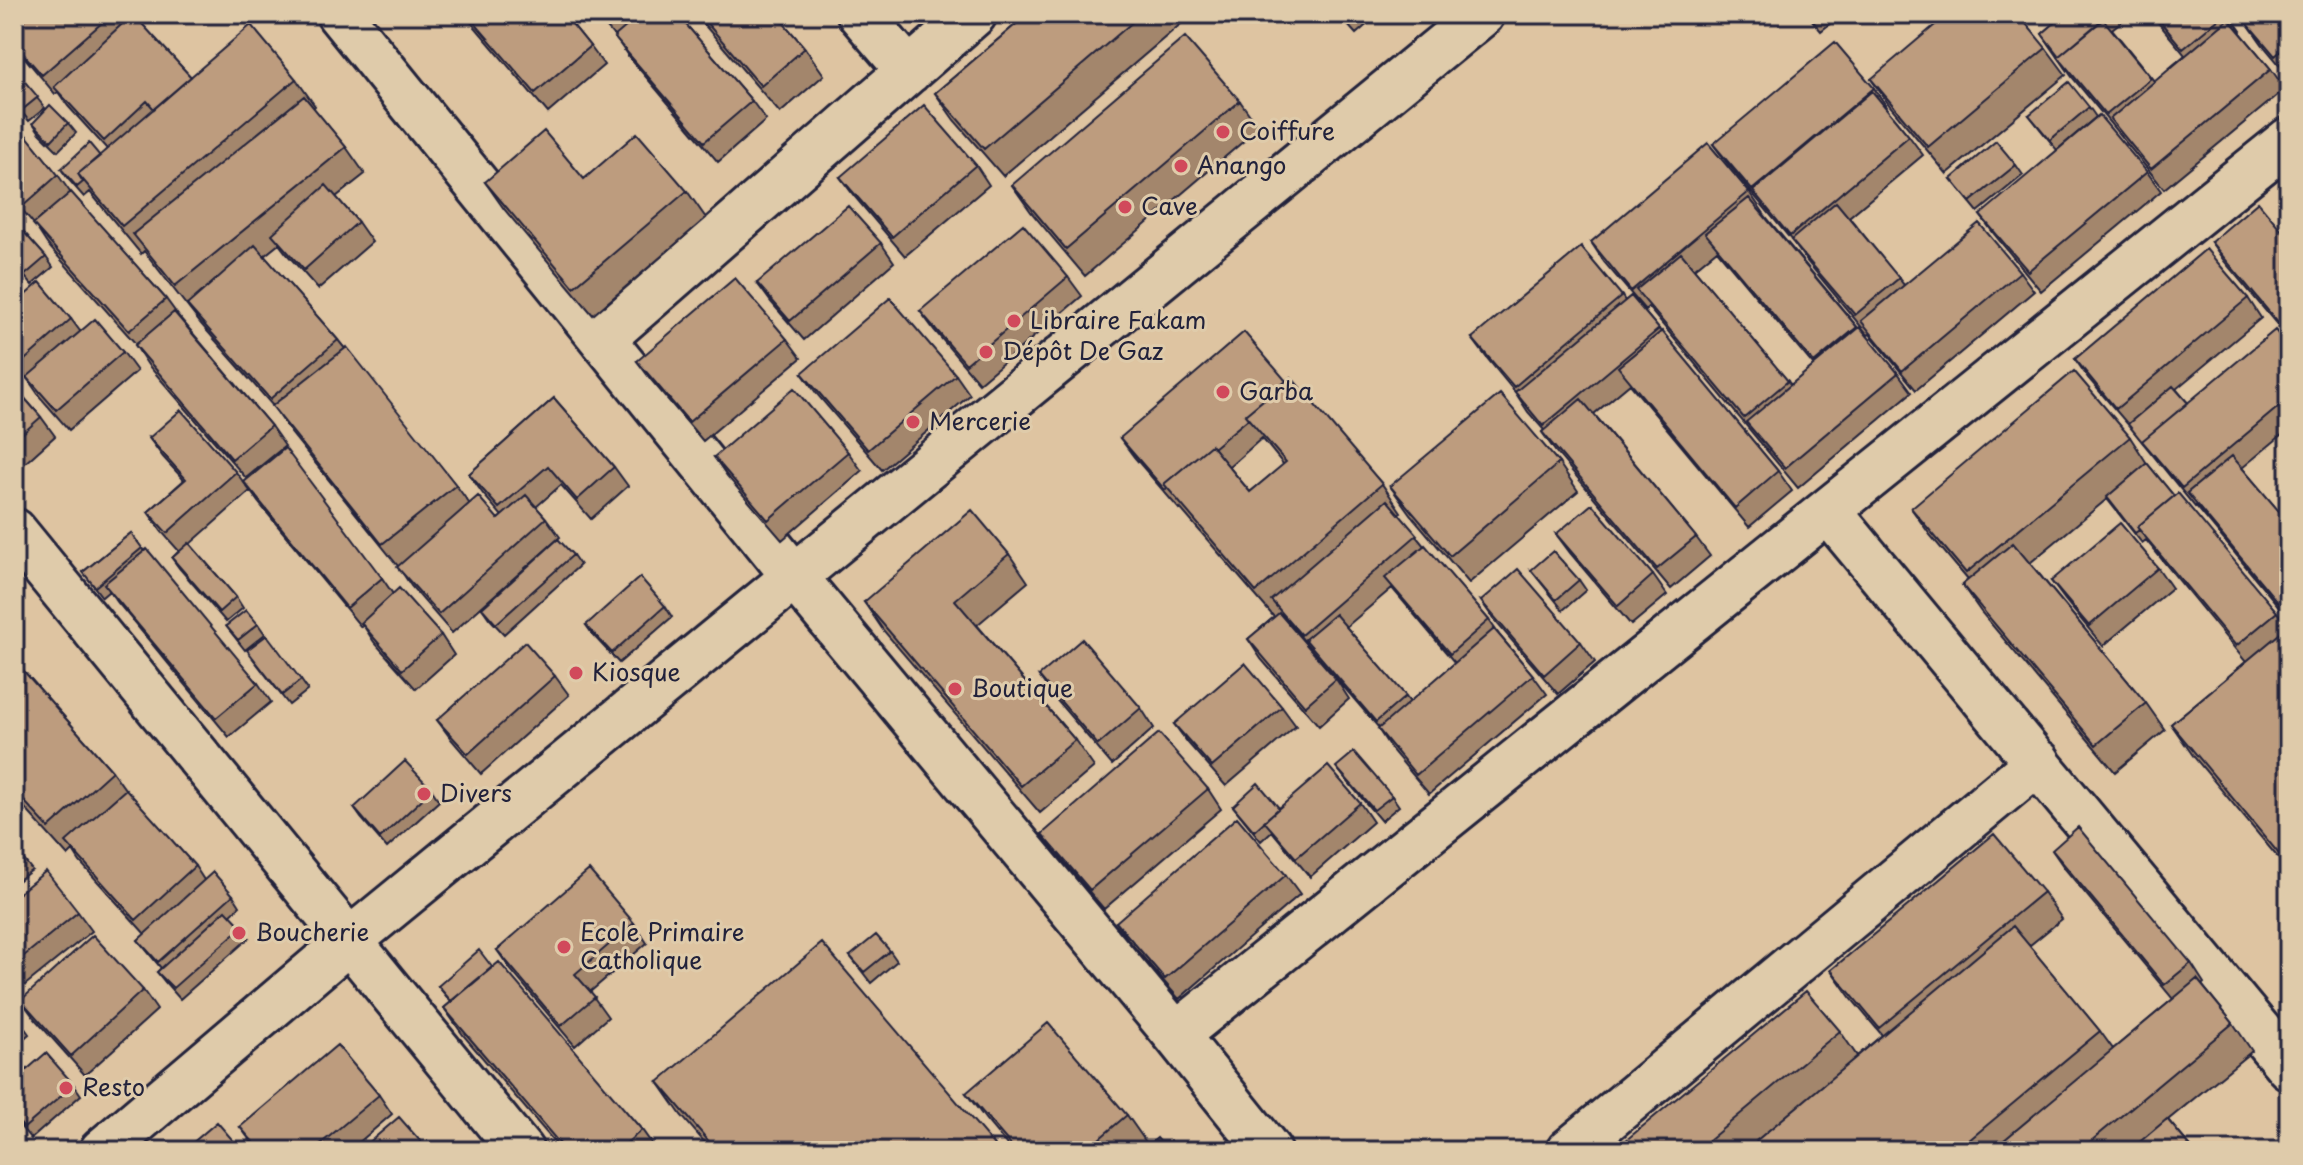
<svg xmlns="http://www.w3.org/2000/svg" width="2303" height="1165" font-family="'Playpen Sans',sans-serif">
<rect width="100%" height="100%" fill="#dec4a1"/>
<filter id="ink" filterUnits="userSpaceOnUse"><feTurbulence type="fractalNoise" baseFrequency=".0125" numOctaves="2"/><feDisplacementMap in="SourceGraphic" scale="16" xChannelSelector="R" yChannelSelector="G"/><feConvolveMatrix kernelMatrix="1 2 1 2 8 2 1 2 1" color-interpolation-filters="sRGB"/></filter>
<g filter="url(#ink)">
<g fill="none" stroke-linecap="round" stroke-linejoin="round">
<defs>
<path id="minor" d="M339,14l455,562 382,459 93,116
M860,14l49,57
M602,339l372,-325
M1829,512l460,555
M14,531l507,620
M1176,1035l1113,-895
M102,1151l247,-210 1133,-927
M1569,1151l469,-389"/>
</defs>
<use href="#minor" stroke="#22223b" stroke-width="50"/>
<use href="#minor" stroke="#dfcbaa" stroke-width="44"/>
</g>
<path fill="#a3866c" stroke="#22223b" stroke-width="2" fill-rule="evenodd" d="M14,14h134l-9,7 52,56 105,2 19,27 -2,2 33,39 19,27 -29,23 22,25 14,20 -54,47 -32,-36 -7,-9 -15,12 74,84 118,145 13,18 29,16 4,-3 -19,-22 -14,-20 85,-76 60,69 14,19 -37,33 -30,-34 -25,22 10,11 14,19 -108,96 -41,-47 -13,-20 -107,-133 -18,-27 -72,-82 -57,-73 -3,3 -51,-62 -6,5 -16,-18 -7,-10 39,-13 7,-7 -39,-43 -10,-14 -3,2 -41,-49z
M464,14h100l26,32 14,19 -56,48z
M595,14h82l75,87 14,19 -48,42 -90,-106 -13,-19z
M695,14h81l29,34 19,27 -44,38z
M1028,14h149l6,8 -180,154 -49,-56 -19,-27z
M1338,14h41l-23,20z
M1807,14h35l-21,17z
M2065,14h54l4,6 -11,9 42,52 31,-26 -34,-41h78l12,17 -1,1 31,37 14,20 -121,100 -92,-112 -30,-43z
M2289,14v61h-1l-26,-31 -14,-20z
M2046,48l20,27 -119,99 -57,-68 -19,-27z
M14,69l31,39 -16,13 -15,-18z
M1874,88l13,19 -1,1 23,28 14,19 -74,62 55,68 116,-13 14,19 -118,99 -46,-56 -2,1 -63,-76 -12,-17 -66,-79 -14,-19z
M1240,101l19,27 -174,148 -54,-64 -19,-27z
M2089,107l7,10 -39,33 -28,-35z
M14,120l44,55 12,17 96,107 14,19 91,108 14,20 -39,32 -98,-113 -13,-20 1,-1 -89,-100 -13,-20 -20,-24z
M33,123h35l8,10 -18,18 -18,-18z
M976,165l13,20 -84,71 -51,-60 -14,-19z
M2016,165l7,10 -45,37 -27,-33z
M2147,172l14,19 -120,100 -47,-57 -14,-19z
M584,179l103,12 19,27 -113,97 -89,-106 -19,-27z
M1749,192l14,20h-1l96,116 40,45 14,19 -114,96 -150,-181 -3,3 -41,-48 -13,-20zM1717,250l97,116 -23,19 -97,-116z
M14,221l32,36 7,10 -21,18 -18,-21z
M2289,239v100l-65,-78 -13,-19z
M881,243l13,19 -90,78 -33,-38 -14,-19z
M1068,277l14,19 -103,87 -45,-53 -14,-19z
M1622,296l3,5 6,-5 147,175 14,20 -43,36 -119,-143 -36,30 102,123 14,19 -39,33 -116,-138 -13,-19 2,-2 -16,-18 -13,-20 -29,-35 -14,-19z
M2248,298l13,20 -85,71 12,14 101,-56v82l-47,39 47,55v96l-93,-113 -1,1 -64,-79 -43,-50 -13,-19z
M14,305l57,14 9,12 43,21 14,19 -68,59 -29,-33 -11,-16 -15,-18z
M787,339l14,19 -98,83 -52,-61 -14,-19z
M802,373l154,2 14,20 -88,75 -66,-77z
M1286,381l96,103 19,28 -3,2 26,32 65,74 11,16 33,39 14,19 -118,100 -38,-45 -13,-20 1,-1 -98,-114 -1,1 56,64 13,20 -30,27 -58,-67 -13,-20 26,-22 -94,-109 -1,1 -45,-52 -14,-19zM1262,438l22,27 -34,27 -21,-25zM1392,588l63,75 -45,39 -64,-75z
M14,386l27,31 14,19 -41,37z
M2130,437l18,28 26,31 103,116 11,15 1,-1v245l-95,-114 -23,-33 75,-62 -100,-122 -4,3 -35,-44 -77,64 116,140 19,27 -50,42 -134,-160 -19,-27 6,-5 -38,-45 -19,-27z
M149,438l87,34 14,19 -60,53 46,53 7,11 -17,14 -47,-54 -7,-10 7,-7 -18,-20 -13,-19 36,-32 -21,-23z
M848,452l14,19 -80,69 -55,-64 -13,-19z
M1559,463l19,28 -109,92 -59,-69 -20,-28z
M244,482l138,96 11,16 48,41 13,20 -38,34 -42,-47 -11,-17 -2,2 -103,-125z
M131,533l13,18 114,132 13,19 -42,35 -111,-134 -9,-12 -7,6 -19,-25z
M1556,534l97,41 14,20 -36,30 -61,-72z
M1009,554l19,28 -51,43 98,115 19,27 -54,46 -157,-183 -19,-28z
M573,555l7,10 -76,69 -15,-16 -7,-10z
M2158,568l14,20 -69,58 -38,-46 -14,-19z
M1531,570l48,10 7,10 -23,20z
M1481,601l100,41 14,20 -37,32 -63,-73z
M665,606l7,11 -53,46 -26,-28 -7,-10z
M258,624l7,10 -20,16 -19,-24z
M14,660l98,111 13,18 70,77 9,14 29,15 7,11 -10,9 19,23 -69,61 -15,-17 -8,-10 4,-4 -23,-28 7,-6 -65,-72 -7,-11 -5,5 -54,-60z
M254,660l47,20 7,10 -19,15z
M555,676l14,19 -88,79 -30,-35 -14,-19z
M1039,676l102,32 13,20 -42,37 -59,-69z
M1282,707l14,19 -70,60 -38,-43 -14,-19z
M1336,767l56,29 7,10 -18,15 -37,-44z
M1208,789l13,20 -117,100 -48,-56 -14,-19z
M432,790l7,11 -52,47 -26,-30 -7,-10z
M1360,803l13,19 -63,55 -38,-46 -11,10 -28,-35 46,2z
M14,847l18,23 -16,12 -2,-3z
M2052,850l139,113 13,20 -2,2 31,38 19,28 -84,69 26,31h-431l-6,-8 -9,8h-135l227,-120 17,25 25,-21 -32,-38 -19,-27 212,-78 19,27 -33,27 71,85 13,18 60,-50 -108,-130z
M1286,875l14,19 -121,105 -50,-58 -13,-19z
M14,886l5,7 59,19 14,19 -78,63z
M634,923l13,20 -57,49 18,25 -33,29 -65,-77 -13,-19z
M890,951l7,10 -26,22 -21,-27z
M493,967l149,163 15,21h-95l-99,-116 -19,-27 7,-6 -13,-16z
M143,990l14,20 -72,65 -50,-56 -14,-19z
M14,1013l15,21 -15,13z
M14,1081l60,4 7,10 -50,44 -17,-20z
M658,1082l341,69h-287l-31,-36z
M966,1093l161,22 19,27 -10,9h-124l-26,-31z
M379,1095l13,19 -43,37h-91l-18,-24z"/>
<path fill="#bd9c7e" stroke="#22223b" stroke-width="2" d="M31,14h81l-70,61 -28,-32v-14z
M133,14l58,63 -37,32 -7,-8 -43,40 -50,-54z
M467,14h97l26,32 -55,47z
M598,14h12l-7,6z
M641,14h36l75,87 -48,41 -90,-105z
M699,14h77l29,34 -44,38z
M1028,14h114l-158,135 -49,-56z
M1948,14h70l28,34 -118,99 -57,-68z
M2065,14h45l-51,42 -17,-22z
M2154,14h71l-42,35z
M2260,14h29v30l-14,12 -27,-32z
M2103,19l48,59 -45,37 -48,-58z
M2229,19l42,50 -120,100 -41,-50z
M251,25l45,54 -174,147 -44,-52z
M1185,37l55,64 -174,148 -54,-64z
M1835,42l39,46 -122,102 -39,-46z
M14,69l24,28 -16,13 -8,-9z
M2069,82l20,25 -39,33 -21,-25z
M1872,91l37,45 -119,100 -37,-45z
M304,96l42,51 -171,139 -42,-52z
M50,105l18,18 -17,18 -18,-18z
M924,105l52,60 -84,72 -52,-60z
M2099,115l48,57 -119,99 -48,-56z
M14,120l44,55 -36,32 -8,-10z
M544,131l40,48 53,-46 50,58 -113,96 -89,-105z
M1996,141l20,24 -46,37 -19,-23z
M89,143l11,13 -22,18 5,8 -6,5 -16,-18z
M1708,143l41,49 -118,99 -40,-49z
M326,185l32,37 -54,48 -32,-36z
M71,192l95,107 -37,32 -96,-107z
M1749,198l108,129 -43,36 -109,-130z
M1836,202l63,76 -44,37 -64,-75z
M2258,202l31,37v97l-78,-94z
M848,206l33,37 -91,78 -33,-38z
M14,221l32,36 -21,18 -11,-13z
M1979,223l41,49 -118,99 -41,-50z
M1023,224l45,53 -102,87 -46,-53z
M255,245l83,95 -68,59 -83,-94z
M1581,247l41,49 -108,91 -42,-49z
M2206,249l42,49 -132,111 -41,-50z
M1681,253l107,128 -44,37 -108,-128z
M735,278l52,61 -98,83 -52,-61z
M40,282l31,37 -52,46 -5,-6v-54z
M1631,296l28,33 -116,97 -28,-34z
M890,298l66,77 -88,75 -66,-77z
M174,312l97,114 -39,33 -97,-114z
M95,319l28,33 -67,58 -29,-33z
M1860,327l38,46 -113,95 -39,-46z
M2275,330l14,17v51l-107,90 -40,-47z
M1662,331l116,140 -43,37 -117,-141z
M1244,332l42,49 -41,34 3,4 -35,29 -2,-3 -47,39 3,4 -2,2 -45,-52z
M347,347l109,138 -74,59 -110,-138z
M2074,371l56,66 -164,136 -55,-65z
M1291,377l91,107 -126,108 -92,-108 47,-39 39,47 36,-30 -41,-47z
M14,386l27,31 -27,24z
M2173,386l15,17 -46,38 2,3 -16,-20z
M794,388l54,64 -80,68 -54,-63z
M1500,394l59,69 -109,93 -60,-70z
M554,398l60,69 -37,33 -29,-34 -49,42 -30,-34z
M1581,399l115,138 -39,32 -115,-137z
M181,410l55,62 -69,61 -19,-21 38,-33 -37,-41z
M285,448l97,130 -35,30 -103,-126z
M2232,456l57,67v75l-9,7 -93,-112z
M2147,463l27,33 -37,31 2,3 -4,3 -28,-36z
M2178,493l99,119 -41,34 -99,-119z
M526,495l20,23 -107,96 -42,-47 81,-71 20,23z
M1387,500l30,35 -116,100 -30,-35z
M1592,504l61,71 -35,31 -62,-72z
M972,510l37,44 -54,46 120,140 -54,46 -157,-184z
M2120,523l38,45 -69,58 -38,-45z
M131,533l11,15 -47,39 -12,-15z
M558,539l15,16 -77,69 -14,-16z
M189,543l47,54 -17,15 -47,-54z
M2013,543l133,160 -50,42 -134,-160z
M1425,545l64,75 -39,34 -65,-76z
M147,549l111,134 -42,35 -112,-134z
M1553,551l26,29 -23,20 -25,-30z
M1518,569l63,73 -37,33 -63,-74z
M640,577l25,29 -53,47 -26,-28z
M399,588l42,47 -39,35 -41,-47z
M246,610l12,14 -20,16 -12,-14z
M1279,613l57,66 -31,27 -57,-67z
M1335,614l71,82 -30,26 -71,-83z
M2289,626v240l-118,-142z
M1494,629l39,46 -117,100 -38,-46z
M267,635l34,45 -19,15 -35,-45z
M1082,639l59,69 -43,37 -59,-69z
M525,642l30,34 -87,78 -31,-34z
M14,660l98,111 -63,57 -35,-38z
M1245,663l37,44 -70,60 -38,-43z
M1159,733l49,56 -118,101 -48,-56z
M1354,752l38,44 -18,14 -38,-43z
M405,761l27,29 -52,48 -26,-30z
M1328,766l32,37 -64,55 -32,-37z
M1258,783l21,25 -25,23 -21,-25z
M126,789l69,77 -59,54 -70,-78z
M1237,817l49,58 -121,104 -49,-57z
M2078,827l113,136 -27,22 -112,-135z
M1994,834l49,58 -164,136 -48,-58z
M14,847l10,13 -10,8z
M589,870l45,53 -59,51 20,23 -34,29 -64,-76z
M46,871l32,41 -64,52v-67z
M213,872l20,23 -75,67 -20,-22z
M226,910l16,17 -69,61 -16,-16z
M2013,926l87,105 -144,120h-192l-8,-10z
M93,935l50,55 -72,66 -50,-56z
M876,935l14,16 -26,21 -14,-16z
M822,943l177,208h-282l-59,-69z
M479,950l13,17 -41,34 -13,-15z
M499,962l143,168 -25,21h-51l-122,-143z
M2197,979l36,44 -154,128h-88z
M1806,991l34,40 -144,120h-83z
M1048,1023l79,92 -42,36h-69l-50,-58z
M337,1045l42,50 -67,56h-51l-21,-24z
M46,1053l28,32 -50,43 -10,-11v-36z
M399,1117l30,34h-70z
M2167,1119l27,32h-65z
M217,1122l25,29h-59z
M1157,1138l11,13h-26z
M2289,1138v13h-16z"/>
</g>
<g fill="#d1495b" stroke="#dfcbaa" stroke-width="3">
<circle cx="1223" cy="132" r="8"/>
<circle cx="1181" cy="166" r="8"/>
<circle cx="1125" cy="207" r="8"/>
<circle cx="1014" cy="321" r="8"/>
<circle cx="986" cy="352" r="8"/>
<circle cx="1223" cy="392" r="8"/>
<circle cx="913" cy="422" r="8"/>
<circle cx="576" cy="673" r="8"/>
<circle cx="955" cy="689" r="8"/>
<circle cx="424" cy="794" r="8"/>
<circle cx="239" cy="933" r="8"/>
<circle cx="564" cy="947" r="8"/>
<circle cx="66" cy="1088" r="8"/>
</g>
<g text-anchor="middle" stroke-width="6" stroke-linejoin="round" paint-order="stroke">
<g font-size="24" fill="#22223b" stroke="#dfcbaa" text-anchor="start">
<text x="1239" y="140">Coiffure</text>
<text x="1197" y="174">Anango</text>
<text x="1141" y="215">Cave</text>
<text x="1030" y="329">Libraire Fakam</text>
<text x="1002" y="360">Dépôt De Gaz</text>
<text x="1239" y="400">Garba</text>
<text x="929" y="430">Mercerie</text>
<text x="592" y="681">Kiosque</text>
<text x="971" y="697">Boutique</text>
<text x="440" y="802">Divers</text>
<text x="255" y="941">Boucherie</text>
<text x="580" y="941">Ecole Primaire<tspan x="580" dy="28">Catholique</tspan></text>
<text x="82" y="1096">Resto</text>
</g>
</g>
<rect width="2303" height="1165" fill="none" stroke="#dfcbaa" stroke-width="48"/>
<rect x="24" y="24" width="2255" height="1117" fill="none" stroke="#22223b" stroke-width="3" filter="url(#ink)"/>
</svg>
